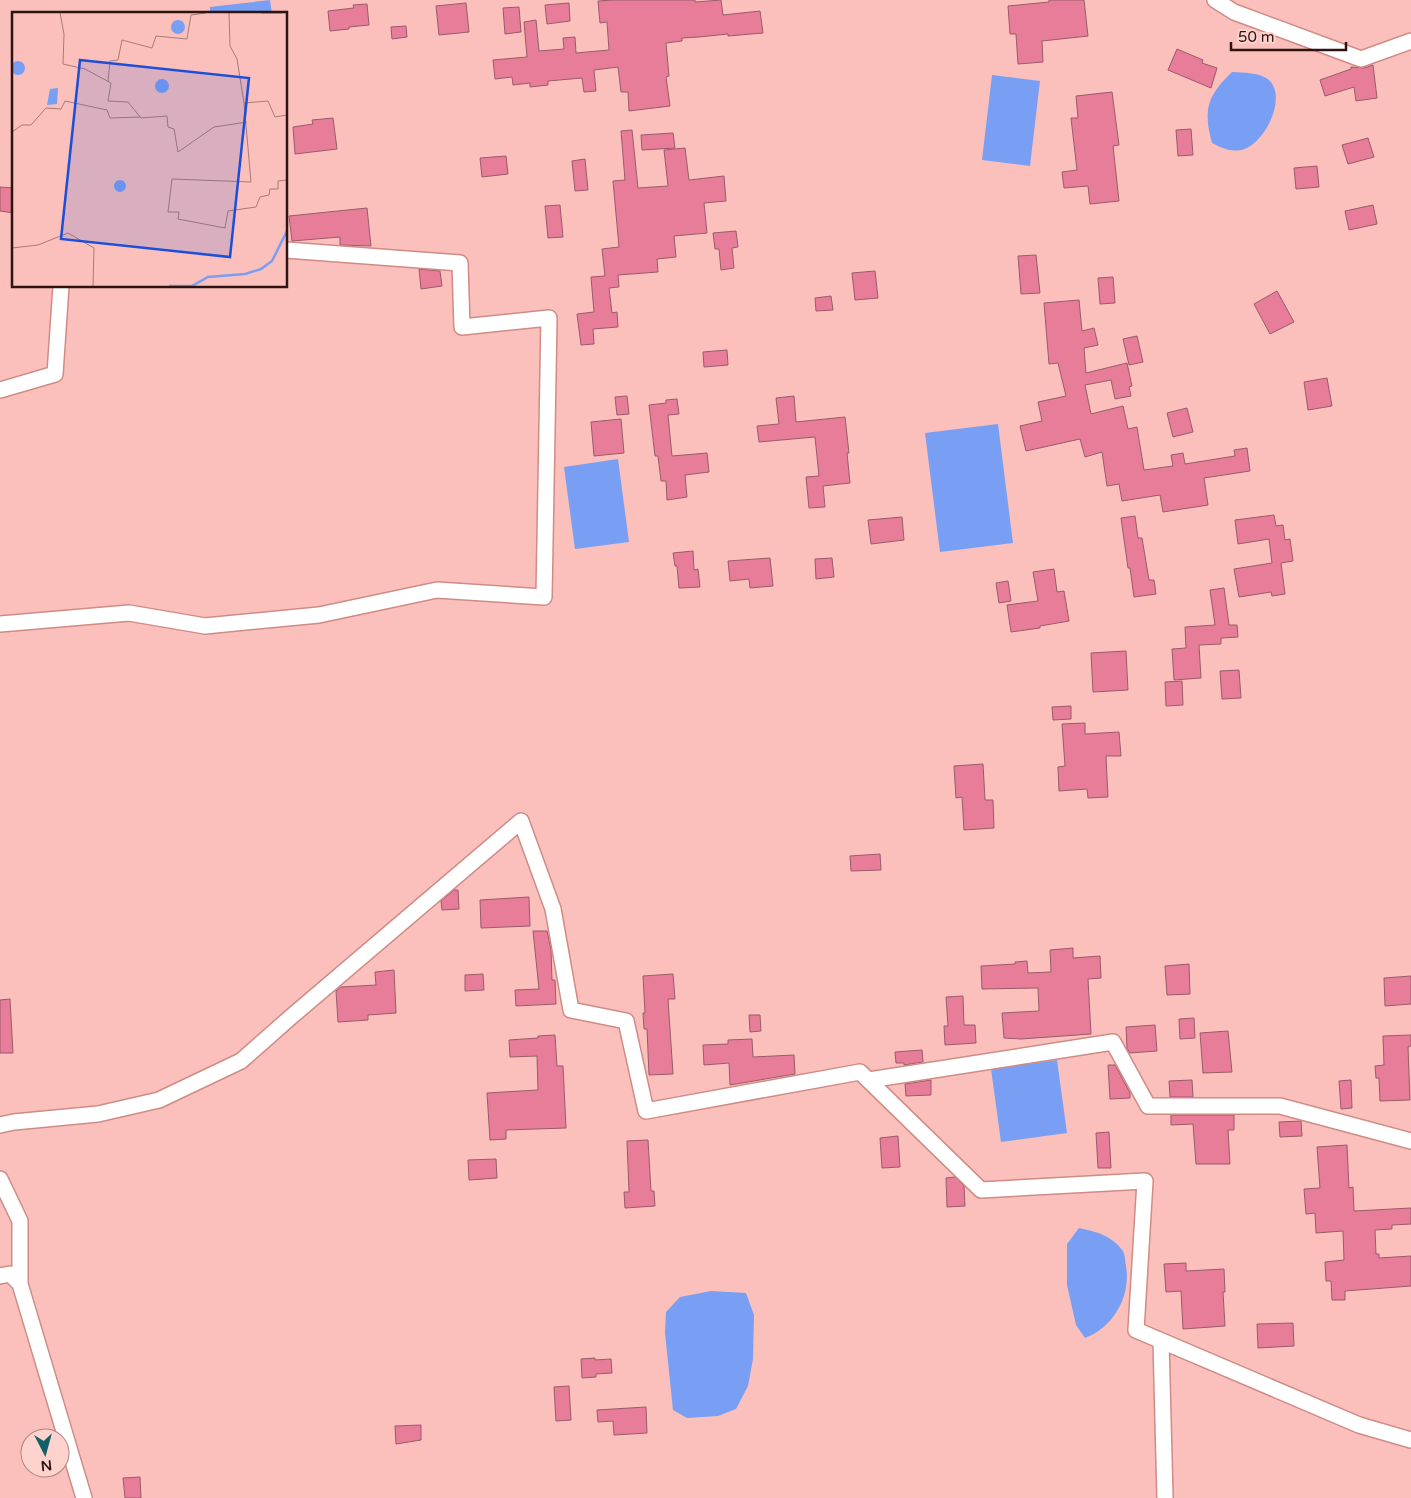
<svg xmlns="http://www.w3.org/2000/svg" width="1411" height="1498" font-family="'Varela Round',sans-serif">
<rect width="100%" height="100%" fill="#fbc0bb"/>
<path fill="#789ff4" d="M270,0l2,14h-62v-7z
M1232,72c11,1 28,0 37,8 19,18 -5,65 -28,70 -11,2 -19,-2 -29,-7 -9,-33 -5,-47 20,-71z
M992,75l48,6 -10,85 -48,-6z
M998,424l15,119 -73,9 -15,-119z
M618,459l11,83 -54,7 -11,-82z
M1057,1060l10,73 -66,9 -10,-73z
M1079,1228c18,4 32,7 44,23 2,4 2,10 3,15 5,30 -12,61 -41,72l-9,-13 -9,-40v-41z
M711,1291l35,2 8,22 -1,44 -5,27 -12,23 -18,7 -31,2 -14,-8 -8,-77 1,-21 14,-15z"/>
<path fill="#e77d99" stroke="#9a5b6a" d="M613,0h82v2l26,-2 2,15 37,-4 3,22 -35,3v-2l-29,3 -17,1v3l-16,2 3,33 -3,1 4,29 -41,5 -1,-19h-7l-3,-25 -24,3 2,21 -12,1 -2,-14 -34,3v4l-18,2v-4l-17,2 -1,-8 -17,2 -2,-19 34,-3 -3,-35 12,-2 3,31 25,-2 -1,-11 12,-1 1,16 33,-3 -2,-28 -7,1 -2,-22z
M1049,0h35l4,36 -46,5 1,21 -25,2 -2,-30h-6l-2,-28 41,-4z
M466,3l3,29 -30,3 -3,-29z
M569,3l1,18 -23,3 -2,-19z
M367,4l2,21 -20,2v2l-19,2 -2,-20 26,-3 -1,-3z
M519,7l2,25 -16,2 -2,-26z
M406,26l1,11 -15,2 -1,-12z
M1177,49l26,11 -1,3 15,5 -6,20 -43,-18z
M1373,65l4,33 -21,3 -2,-14 -29,9 -5,-16 31,-11v-2l13,1z
M1112,92l7,53 -6,1 6,55 -29,3 -2,-18 -24,2 -2,-16 15,-2 -6,-52h7l-2,-22z
M333,118l4,31 -42,5 -2,-27 20,-3 -1,-4z
M1191,129l2,26 -15,1 -2,-26z
M632,130l6,58 30,-2 -4,-36 21,-2 4,32 35,-4 2,25 -22,2 3,30 -33,3 2,21 -19,2 1,13 -40,3 1,12 -10,1 3,25 5,-1 1,15 -25,2 1,15 -13,1 -4,-31 17,-2 -3,-35 14,-1 -3,-27 17,-2 -6,-66 12,-1 -4,-49z
M673,133l2,15 -33,2 -1,-15z
M1368,138l6,19 -26,7 -6,-19z
M506,156l2,18 -26,3 -2,-19z
M585,159l3,31 -13,1 -3,-30z
M1317,166l2,21 -23,2 -2,-21z
M0,187l14,1v25l-14,-2z
M560,205l3,32 -15,1 -3,-32z
M1373,205l4,19 -28,6 -4,-19z
M367,208l4,38 -31,-1v-8l-48,4 -3,-25z
M736,231l2,16 -6,1 2,20 -13,2 -2,-21h-4l-2,-16z
M1036,255l4,38 -19,1 -3,-38z
M419,269l21,2 2,15 -21,3z
M875,271l3,27 -23,2 -3,-27z
M1113,277l2,26 -15,1 -2,-26z
M1277,291l17,31 -24,12 -16,-30z
M831,296l2,14 -17,1 -1,-13z
M1079,300l3,31 12,-3 4,17 -14,3 2,25 41,-10 5,23 -3,1 2,9 -16,3 -4,-19 -26,5 6,29 32,-8 5,23 9,-2 7,43 29,-4 -2,-11 12,-2 2,11 50,-8 -1,-6 13,-2 3,23 -46,7 4,27 -45,7 -3,-17 -38,6 -3,-17 -12,2 -5,-34 -17,5 -5,-18 -54,12 -6,-25 22,-5 -4,-19 28,-6 -8,-33 -9,1 -5,-61z
M1137,336l6,26 -14,3 -6,-26z
M727,350l1,15 -24,2 -1,-15z
M1327,378l5,28 -24,4 -4,-28z
M627,396l2,18 -12,1 -2,-18z
M794,396l2,26 49,-5 4,36h-2l3,30 -27,3 2,21 -16,1 -3,-31 13,-1 -4,-39 -56,5 -2,-16 22,-2 -3,-26z
M677,399l2,15 -11,1 4,41 35,-3 2,19 -24,3 2,22 -20,3 -1,-19h-5l-3,-25h-3l-6,-51 17,-2v-3z
M1187,408l6,24 -20,5 -6,-24z
M621,419l3,34 -30,3 -3,-34z
M1274,515l2,11 7,-1 2,15 5,-1 3,22 -12,2 4,31 -13,2 -1,-4 -32,5 -5,-28 38,-6 -3,-24 -31,5 -3,-24z
M1135,516l3,22h4l7,42h5l2,14 -22,3 -4,-29h-2l-7,-50z
M902,517l2,23 -33,4 -3,-24z
M693,551l1,19 4,-1 2,18 -21,1 -2,-22h-2l-2,-13z
M770,558l3,28 -23,2 -1,-9 -19,2 -2,-20z
M832,558l2,19 -18,2 -1,-20z
M1054,569l3,23 7,-1 5,30 -29,5v2l-29,4 -4,-27 31,-4 -5,-29z
M1008,581l3,20 -12,2 -3,-20z
M1224,588l5,37h8l1,12 -17,1v6l-22,1 2,33 -27,2 -2,-31 14,-1 -1,-21 30,-2 -5,-35z
M1126,651l2,39 -35,2 -2,-39z
M1239,670l2,28 -19,1 -2,-28z
M1182,681l1,24 -17,1 -1,-24z
M1071,706v13l-18,1 -1,-13z
M1085,723v11l34,-2 2,24h-15l2,41 -20,1 -1,-9 -28,2 -1,-24 7,-1 -3,-42z
M983,764l2,36h8l1,28 -30,2 -2,-33 -6,1 -2,-32z
M880,854l1,16 -30,1 -1,-15z
M454,890h4l1,19 -17,1 -1,-9z
M529,897l1,29 -49,2 -1,-28z
M533,931h14l4,19 1,30h3l1,24 -40,2 -1,-16 24,-1z
M1073,948v10l27,-2 1,22 -13,1 3,55 -70,5 -17,-1 -2,-25 37,-2 -1,-23 -56,1 -1,-23 34,-2v-2l12,-1 1,12 23,-1 -1,-22z
M1189,964l1,30 -23,1 -2,-29z
M394,970l2,43 -28,2v5l-30,2 -2,-31 5,-4 35,-2 -1,-13z
M483,974l1,16 -19,1v-16z
M673,974l2,25h-7l5,75 -24,1 -2,-46h-3l-1,-16h2l-2,-37z
M1411,976v28l-26,2 -1,-28z
M963,996l1,29h11l1,18 -31,2 -1,-19h4l-2,-29z
M10,999l3,54h-13v-53z
M749,1015h11l1,16 -11,1z
M1194,1018l1,20 -15,1 -1,-20z
M1155,1025l2,26 -27,2 -3,-5 -1,-21z
M1228,1031l4,41 -29,1 -3,-40z
M555,1035l2,31h6l3,62 -60,2v9l-16,1 -3,-47 51,-3 -1,-34 -27,1 -1,-17 29,-2v-2z
M1411,1035v11l-3,1 2,53 -30,1 -1,-23h-3l-1,-12 9,-1 -1,-29z
M752,1039l1,18 41,-2 1,19 -65,11 -1,-22 -25,2 -1,-20 25,-1v-4z
M922,1050l1,12 -19,3v-2h-8l-1,-11z
M1108,1065h7l15,28v5l-20,1z
M931,1080v15l-25,1 -1,-12z
M1192,1080l1,17h-23l-1,-16z
M1351,1080l1,28 -11,1 -2,-28z
M1171,1115h63v15h-6l2,34h-34l-3,-40 -22,1z
M1301,1121l1,15 -22,1 -1,-15z
M1109,1132l2,36h-13l-2,-35z
M898,1136l2,31 -18,1 -2,-30z
M648,1140l3,51h3l1,15 -30,2 -1,-16h5l-2,-51z
M1347,1145l2,43 4,-1 1,24 57,-3v16l-19,1v4l-17,1 1,24h3v4l32,-2v30l-66,5v9h-13l-1,-19h-5l-1,-19 19,-2 -1,-29 -27,2 -1,-20 -9,1 -2,-25 16,-1 -3,-41z
M496,1159l1,19 -28,2 -1,-20z
M955,1177l9,9 1,20 -18,1 -1,-29z
M1186,1263v8l38,-2 1,23h-2l2,34 -42,3 -2,-38 -15,1 -2,-28z
M1293,1323l1,23 -36,2 -1,-24z
M595,1358v2l16,-1 1,14 -16,1v3l-14,1 -1,-19z
M569,1386l2,34 -15,1 -2,-34z
M646,1407l1,26 -33,2 -1,-14 -15,1 -1,-12z
M421,1425v15l-25,4 -1,-18z
M140,1477l1,21h-16l-2,-20z"/>
<g fill="none" stroke-linecap="round" stroke-linejoin="round">
<defs>
<path id="minor" d="M1215,0l19,12 127,47 50,-18
M0,390l55,-16 6,-88
M0,624l129,-11 76,13 114,-11 118,-25 107,7 5,-279 -87,9 -2,-64 -174,-13
M869,1080l244,-38 35,64h132l131,35
M0,1125l14,-3 84,-8 61,-14 82,-39 51,-45 229,-195 32,88 18,101 55,11 20,90 214,-39 121,118 164,-9 -9,149 223,95 52,15
M0,1179l20,42v63
M0,1276l10,-2 10,10 64,214
M1161,1341l4,157"/>
</defs>
<use href="#minor" stroke="#d08b85" stroke-width="18"/>
<use href="#minor" stroke="#fff" stroke-width="15"/>
</g>
<g transform="translate(12 12)">
<rect width="275" height="275" fill="#fbc0bb"/>
<path d="M159 15a7 7 0 1 1 14 0a7 7 0 1 1-14 0ZM-1 56a7 7 0 1 1 14 0a7 7 0 1 1-14 0ZM143 74a7 7 0 1 1 14 0a7 7 0 1 1-14 0ZM46,76l-1,16 -10,1 3,-16zM102 174a6 6 0 1 1 12 0a6 6 0 1 1-12 0Z" fill="#789ff4"/>
<path fill="none" stroke="#789ff4" stroke-width="2.5" d="M157,274h23l16,-9 37,-3 16,-5 11,-8 15,-30"/>
<path fill="none" stroke="#a97b77" stroke-width="1" d="M48,1l4,21 -1,30 22,5 26,14 -3,18 20,1 13,16 26,-2 1,11 6,2 4,23 36,-25 33,-5M217,1l1,33 7,13 7,44 24,-2 7,16 12,-2M249,1h21M96,70l2,-21 8,-1 4,-20 30,8 4,-12 31,3 4,-24 15,-2M232,91l7,79 -79,-3 -4,33h11l-1,7 47,9 3,-17 28,-4 4,-10 9,-2 1,-6h8v-8l9,-1M0,120l10,-7h9l15,-17 15,1 4,-8 42,9 3,8 30,-1M0,236l26,-3 30,-12 26,15 -1,38"/>
<path fill="#1d4ed8" fill-opacity="0.15" stroke="#1d4ed8" stroke-width="2.5" d="M68,48l169,18 -19,179 -169,-18z"/>
<rect width="275" height="275" fill="none" stroke="#2d1412" stroke-width="2.5"/>
</g>
<g transform="translate(45 1453) rotate(174)"><circle r="24" fill="#fed2cd" stroke="#aa8682"/>
<path d="M0-4L9 19L0 12L-9 19Z" fill="#126169"/>
<text y="-8" font-size="14" font-weight="bold" text-anchor="middle" fill="#2d1412">N</text>
</g>
<path d="M1231 42v8h115v-8" fill="none" stroke="#2d1412" stroke-width="2.5"/>
<text x="1238" y="42" font-size="15" fill="#2d1412" stroke="#fed2cd" stroke-width="4" paint-order="stroke">50 m</text>
</svg>
